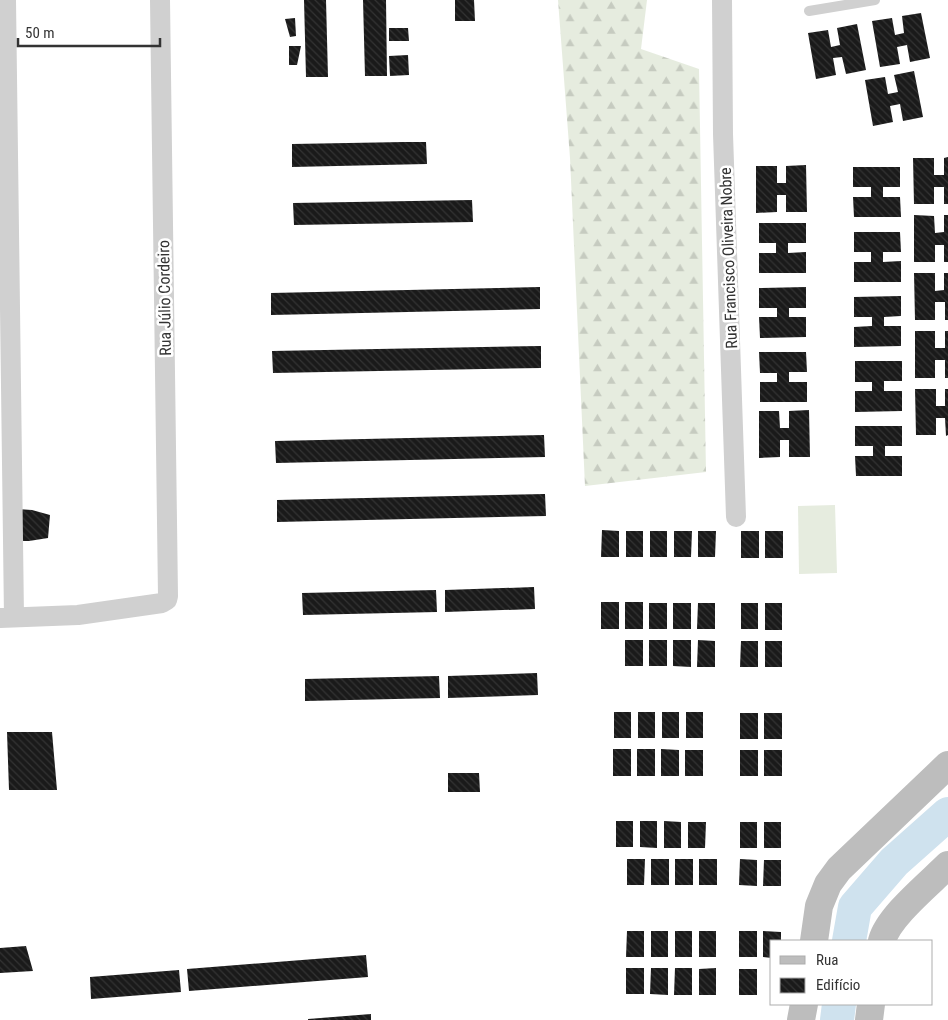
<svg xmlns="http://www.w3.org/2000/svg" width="948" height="1020" font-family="'Roboto Condensed',sans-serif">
<defs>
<pattern id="forest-firs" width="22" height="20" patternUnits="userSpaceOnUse" patternTransform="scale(1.25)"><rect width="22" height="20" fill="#e6ecdf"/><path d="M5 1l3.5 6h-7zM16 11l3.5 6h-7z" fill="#c6cbc0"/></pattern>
<pattern id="building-back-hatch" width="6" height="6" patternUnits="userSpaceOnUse" patternTransform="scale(1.25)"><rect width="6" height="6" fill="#1a1a1a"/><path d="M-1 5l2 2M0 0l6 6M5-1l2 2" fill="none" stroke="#333"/></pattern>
</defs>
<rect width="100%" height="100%" fill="#fff"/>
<path fill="url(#forest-firs)" d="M558,0h89l-6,49 58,20 7,403 -121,14 -15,-328z"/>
<path fill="#e6ecdf" d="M835,505l2,68 -38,1 -1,-68z"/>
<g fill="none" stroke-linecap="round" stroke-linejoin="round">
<path stroke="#cfe2ee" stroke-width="34" d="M849,941l6,-34 39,-45 54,-48
M837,1020l2,-16"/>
</g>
<path fill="url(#building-back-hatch)" d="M304,0h22l2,77h-22z
M363,0h23l1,76h-22z
M455,0h19l1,21h-20z
M921,13l9,45 -20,4 -3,-17 -10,2 3,17 -20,3 -8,-46 20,-3 3,17 9,-2 -2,-17z
M295,18l1,18 -6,1 -5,-18z
M857,24l9,46 -20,4 -4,-17 -9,1 3,17 -20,4 -8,-46 20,-3 3,17 9,-2 -3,-17z
M389,28h19l1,13h-20z
M289,46h12l-4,19h-8z
M408,55l1,20 -19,1 -1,-20z
M914,71l9,46 -20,4 -3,-17 -10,2 3,16 -20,4 -8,-46 20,-3 3,17 10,-2 -4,-17z
M404,142h22l1,22 -135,3v-23z
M948,157v47h-4v-17h-10v17h-20l-1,-46h21v17h10v-17z
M806,165l1,47h-21v-17h-9v17l-21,1v-47h21v17h9v-17z
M853,167h47v20h-17v10h17l1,20h-47l-1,-20h18v-10h-18z
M472,200l1,22 -179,3 -1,-22z
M914,215l20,1 1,17 9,-1v-17h4v47h-4v-17h-9v17h-21z
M759,223h47v20h-18v10l18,-1v21h-47v-20h17v-10h-17z
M854,232h46l1,20h-18v10l18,-1v21h-47v-20h17v-10h-17z
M914,273h21v18l9,-1v-17h4v47h-3v-18h-10v18h-20z
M540,287v22l-269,6v-22z
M806,287v21h-17v9h17v20l-46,1 -1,-21h18v-9h-18v-20z
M901,296v20l-17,1v9h17v20l-47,1v-20l18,-1v-9h-18v-20z
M915,331h20v17h10v-17h3v47h-3v-18h-10v18h-20z
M541,346v22l-268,5 -1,-22z
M759,352h47l1,20h-18v10h18v20h-47v-20h17v-9h-17z
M855,361h47v20h-18v10h18v20l-47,1v-21h17v-9h-17z
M915,389h21v17h9v-17h3v46l-2,1 -1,-18h-9v17h-20z
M809,410l1,47h-21v-17h-9v17l-21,1v-47h20l1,17h9v-17z
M855,426h47v20h-17v10h17v20h-46l-1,-20h18v-10h-18z
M544,435l1,22 -269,6 -1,-22z
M545,494l1,22 -269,6v-22z
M17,509l15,1 18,5 -2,23 -19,3h-16z
M602,530l17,1v26h-18z
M626,531h17v26h-17z
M650,531h17v26h-17z
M674,531h18l-1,26h-17z
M698,531h18l-1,26h-17z
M741,531h18v27h-18z
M765,531h18v27h-18z
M534,587l1,22 -90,3v-22z
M436,590l1,22 -134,3 -1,-22z
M601,602h18v27h-18z
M625,602h18v27h-18z
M649,603h18v26h-18z
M673,603h18v26h-18z
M698,603h17v26h-18z
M741,603h17v26h-17z
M765,603h17v27h-17z
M625,640h18v26h-18z
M649,640h18v26h-18z
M673,640h18v27l-18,-1z
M698,640l17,1v26h-18z
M741,641h17v26h-18z
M765,641h17v26h-17z
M537,673l1,22 -90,3v-22z
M439,676l1,22 -135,3v-22z
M614,712h17v26h-17z
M638,712h17v26h-17z
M662,712h17v26h-17z
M686,712h17v26h-17z
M740,713h18v26h-18z
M764,713h18v26h-18z
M7,732h45l5,58h-48z
M613,749h18v27h-18z
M637,749h18v27h-18z
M661,749l18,1v26h-18z
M685,750h18v26h-18z
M740,750h18v26h-18z
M764,750h18v26h-18z
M448,773h31l1,19h-32z
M616,821h17v26h-17z
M640,821h17v27l-17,-1z
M664,821l17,1v26h-17z
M688,822h18l-1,26h-17z
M740,822h17v26h-17z
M764,822h17v26h-17z
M627,859h18l-1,26h-17z
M651,859h18v26h-18z
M675,859h18v26h-18z
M699,859h18v26h-18z
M740,859l17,1v26l-18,-1z
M764,860h17v26h-18z
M627,931h17v26h-18z
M651,931h17v26h-17z
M675,931h17v26h-17z
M699,931h17v26h-17z
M739,931h18v26h-18z
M763,931l18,1v9h-9v17l-9,-1z
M26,946l7,25 -33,2v-25z
M366,955l2,22 -179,14 -2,-22z
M626,968h18v26h-18z
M651,968h17v27l-18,-1z
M675,968h17v27h-18z
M716,968v27h-17v-26z
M739,969h18v26h-18z
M179,970l2,22 -90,7 -1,-22z
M371,1014v6h-63v-1z"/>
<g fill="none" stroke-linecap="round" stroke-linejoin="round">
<path stroke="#d0d0d0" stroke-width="10" d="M809,11l66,-11"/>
<path stroke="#d0d0d0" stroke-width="20" d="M6,0l8,617
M722,0l1,134 13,383
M0,618l78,-3 84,-12 5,-3 1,-4 -8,-596"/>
<path stroke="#bdbdbd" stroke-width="28" d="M814,941l5,-35 9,-22 11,-15 109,-104
M882,941c6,-24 47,-57 66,-76
M801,1020l3,-16
M869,1020l2,-16"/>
</g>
<g text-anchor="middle" stroke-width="5" stroke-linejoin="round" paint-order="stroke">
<g font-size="16" fill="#333" stroke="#fff">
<text transform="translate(728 258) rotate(-92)" y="6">Rua Francisco Oliveira Nobre</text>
<text transform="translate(164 298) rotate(-91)" y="6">Rua Júlio Cordeiro</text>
</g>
</g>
<rect x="770" y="940" width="162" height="65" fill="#ffffff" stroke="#adadad"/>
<rect x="780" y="956" width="25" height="8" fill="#bdbdbd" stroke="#adadad"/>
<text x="816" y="965" font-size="15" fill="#333333">Rua</text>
<rect x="780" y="978" width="25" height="15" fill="url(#building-back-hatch)" stroke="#adadad"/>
<text x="816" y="990" font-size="15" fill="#333333">Edifício</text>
<path d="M18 38v8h142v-8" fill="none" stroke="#333333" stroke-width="2.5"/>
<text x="25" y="38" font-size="15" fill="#333333" stroke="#ffffff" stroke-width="4" paint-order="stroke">50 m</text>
</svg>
